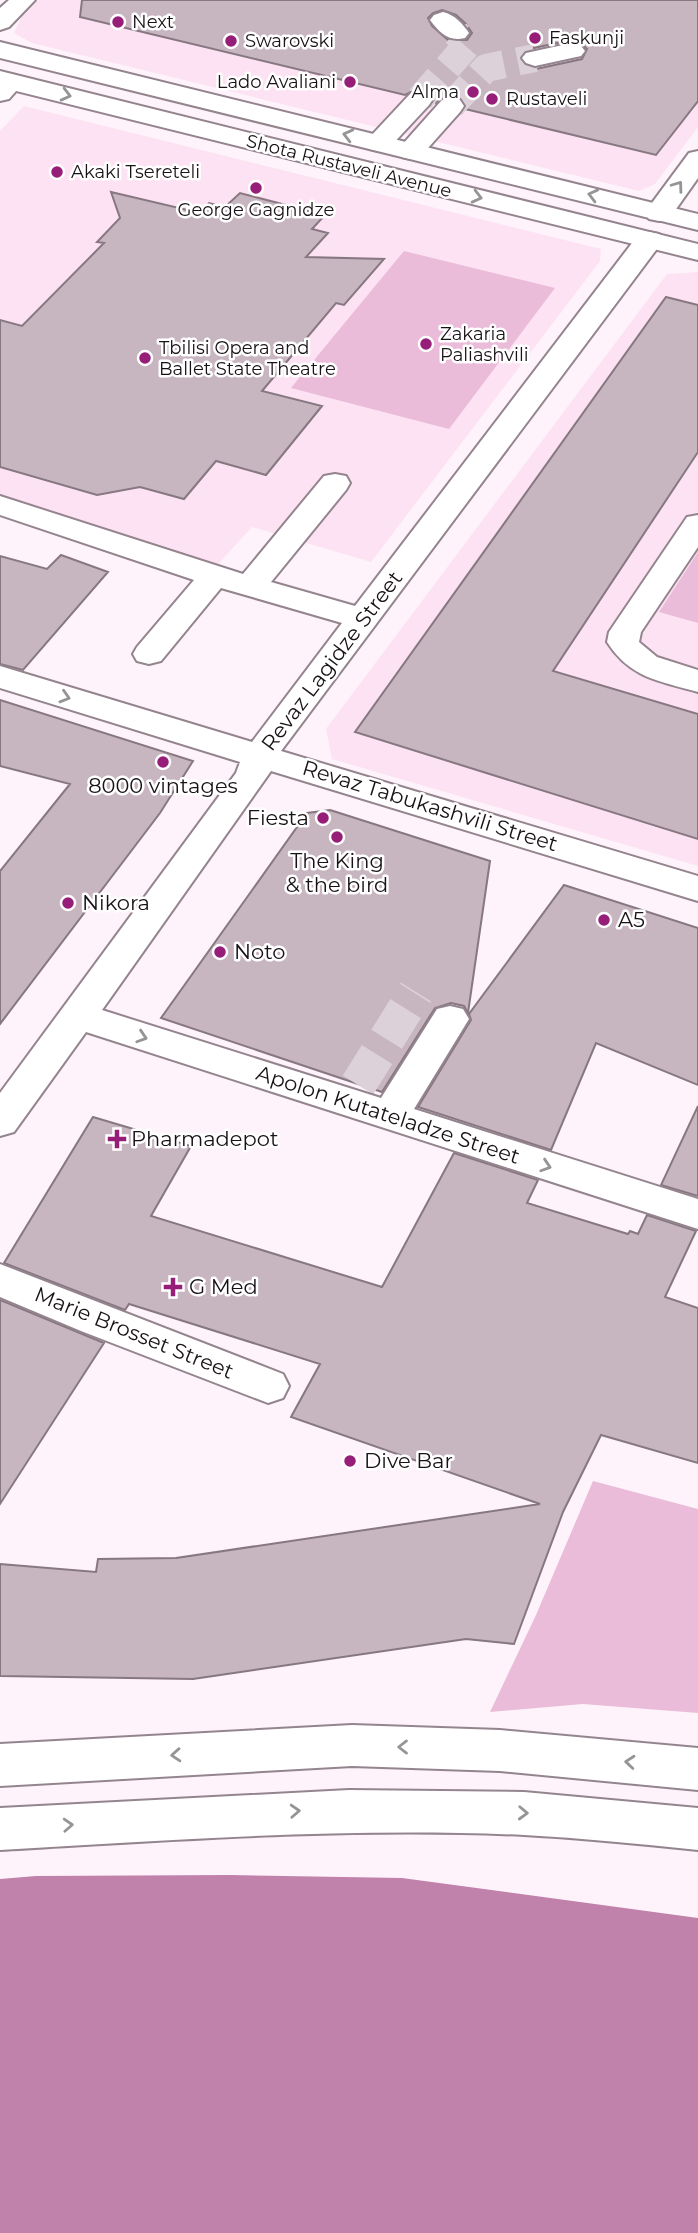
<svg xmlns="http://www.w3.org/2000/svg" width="698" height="2233" font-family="Montserrat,sans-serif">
<rect width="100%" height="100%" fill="#fef3fa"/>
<path fill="#fce2f2" d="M39,0h659v127l-43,57 -16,7 -607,-148 -18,-10 7,-15z
M24,106l577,143 -1,12 -229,301 -119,-35 -50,55 -71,-21 -131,-45v-385z
M698,272v594l-366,-107 -6,-30 341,-455z"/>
<path fill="#eabcd9" d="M404,251l151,37 -106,141 -158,-41z
M698,552v71l-39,-11z
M593,1481l105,28v204l-115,-9 -93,8 46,-97z"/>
<path fill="#c081aa" d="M231,1875l171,3 296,40v315h-698v-354l36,-3z"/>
<path fill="#c7b5c0" stroke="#877781" stroke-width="2" fill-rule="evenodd" d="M82,0h616v101l-42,54 -191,-46 1,-4 -5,-8 -11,-2 -9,2 -5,6 -6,-13 -11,-2 -14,7 -325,-78zM442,10l14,5 10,9 6,9 -5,7h-19l-16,-14 -4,-8 5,-5zM571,40l11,4 5,5 -5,10 -46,10 -11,-4 -5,-5 5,-10z
M111,192l89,21 9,-10 16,4 15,-14 19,5 66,17 -13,14 16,4 -22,24 78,2 -40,46 -8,-2 -74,88 60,15 -56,69 -50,-14 -32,38 -44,-12 -43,8 -97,-28v-147l22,6 82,-83 -7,-1 23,-24z
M666,297l32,8v147l-145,219 145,43v125l-343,-107z
M61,555l47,17 -85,98 -23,-6v-108l47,13z
M0,700l193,61 -33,52 -160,211v-153l70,-87 -70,-18z
M330,810l160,51 -22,152 -4,-7 -13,-3 -16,5 -53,84 -221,-74 146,-205z
M564,885l134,43v157l-102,-42 -45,107 -133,-43 53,-87 -2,-6z
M698,1106v90l-37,-11z
M93,1117l98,29 -40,70 231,71 72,-134 84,27 -11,23 101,31 2,-3 8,3 9,-19 49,16 -31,66 33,11v155l-97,-28 -38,77 -49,132 -48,-5 -273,40 -193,-3v-112l96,8 2,-13 78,-1 364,-54 -249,-87 29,-53 -191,-60 -4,6 -121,-47z
M0,1300l104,43 -104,161z"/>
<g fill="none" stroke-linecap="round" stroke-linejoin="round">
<path stroke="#dcd1d8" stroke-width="28" stroke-dasharray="28 14" stroke-linecap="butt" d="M420,99l47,-54 -11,-12
M451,106l35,-38 49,-10"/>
<path stroke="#dcd1d8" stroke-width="36" stroke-dasharray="36 18" stroke-linecap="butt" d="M358,1085l58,-93"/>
<defs>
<path id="minor" d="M9,0h26l-26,27 -9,3v-22z
M443,12c12,3 19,11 26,21l-4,5c-17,4 -25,-5 -35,-18l4,-5z
M572,43l9,3 4,5 -4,5 -46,10 -9,-3 -4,-5 4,-5z
M11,74l9,3 4,5 -15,17 -9,2v-23z
M420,91l9,2 4,6 -4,6 -41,44 -9,2 -9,-2 -4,-6 4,-6 41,-44z
M451,98l9,2 4,6 -4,6 -40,45 -9,2 -9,-2 -4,-6 4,-6 40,-45z
M698,151v27l-29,41 -10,2 -10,-2 -4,-6 4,-6 40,-54z
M649,232l10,2 4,6 -4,6 -378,505 417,125v25l-427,-130 -169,239 279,88 56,-89 13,-3 13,3 6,10 -55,90 284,90v30l-612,-197 -72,100 -14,4v-43l236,-320 4,-11 -240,-74v-22l252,76 90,-119 -121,-35 -60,73 -12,3 -12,-3 -4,-7 4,-7 57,-67 -194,-65v-19l243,78 81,-98 11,-2 11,2 4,7 -4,7 -75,92 84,24 284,-372z
M698,515v32l-57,85 -2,10 18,15 41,13v22c-39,-11 -68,-14 -91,-50l2,-10 78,-115z
M0,1264l283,110 6,12 -6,12 -15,5 -187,-72 -81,-34z"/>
<path id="major" d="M0,42l698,172v16l-698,-172z
M0,71l698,173v16l-698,-173z"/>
<path id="highway" d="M352,1725l148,5 198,18v42l-198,-19 -148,-5 -352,20v-42z
M349,1790l175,2 174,16v42c-58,-6 -116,-12 -174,-15 -175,-8 -350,5 -524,15v-42z"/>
</defs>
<use href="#minor" stroke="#94848e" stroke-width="4"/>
<use href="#major" stroke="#94848e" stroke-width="4"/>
<use href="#highway" stroke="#94848e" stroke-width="4"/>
<use href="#minor" fill="#fff" fill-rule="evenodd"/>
<use href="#major" fill="#fff" fill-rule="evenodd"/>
<use href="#highway" fill="#fff" fill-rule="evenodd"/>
</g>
<defs><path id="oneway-chevron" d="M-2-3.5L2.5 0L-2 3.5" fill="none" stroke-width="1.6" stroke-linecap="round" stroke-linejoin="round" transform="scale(1.75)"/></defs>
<g stroke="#979496">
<use href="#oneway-chevron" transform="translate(66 95) rotate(14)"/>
<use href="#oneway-chevron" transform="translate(348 135) rotate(-166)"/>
<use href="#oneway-chevron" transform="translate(678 186) rotate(-54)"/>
<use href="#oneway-chevron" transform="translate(593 195) rotate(-166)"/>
<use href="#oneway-chevron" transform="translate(477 197) rotate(14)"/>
<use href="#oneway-chevron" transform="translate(65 697) rotate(17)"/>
<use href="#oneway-chevron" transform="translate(142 1037) rotate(18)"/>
<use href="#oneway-chevron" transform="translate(546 1166) rotate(18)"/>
<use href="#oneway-chevron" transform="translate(403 1747) rotate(-180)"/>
<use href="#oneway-chevron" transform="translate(176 1755) rotate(176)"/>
<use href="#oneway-chevron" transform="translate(630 1762) rotate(-175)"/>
<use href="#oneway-chevron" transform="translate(295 1811) rotate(-3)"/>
<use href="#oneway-chevron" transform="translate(523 1813) rotate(2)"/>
<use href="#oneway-chevron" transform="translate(68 1825) rotate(-3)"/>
</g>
<g fill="#961d78" stroke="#fff" stroke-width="2.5">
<circle cx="118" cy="22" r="7"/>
<circle cx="535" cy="38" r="7"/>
<circle cx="231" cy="41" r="7"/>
<circle cx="350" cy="82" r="7"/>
<circle cx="473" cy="92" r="7"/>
<circle cx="492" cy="99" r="7"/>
<circle cx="57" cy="172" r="7"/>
<circle cx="256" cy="188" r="7"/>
<circle cx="426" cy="344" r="7"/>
<circle cx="145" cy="358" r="7"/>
<circle cx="163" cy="762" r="7"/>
<circle cx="323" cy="818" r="7"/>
<circle cx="337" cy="837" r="7"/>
<circle cx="68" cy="903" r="7"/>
<circle cx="604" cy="920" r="7"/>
<circle cx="220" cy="952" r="7"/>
<path d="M113.5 1128.5h7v7h7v7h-7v7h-7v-7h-7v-7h7z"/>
<path d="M169.5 1276.5h7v7h7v7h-7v7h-7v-7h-7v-7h7z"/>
<circle cx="350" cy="1461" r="7"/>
</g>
<g text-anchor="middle" stroke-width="5" stroke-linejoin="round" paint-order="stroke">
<g font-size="18" fill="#181216" stroke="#fff" text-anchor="start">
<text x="132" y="28">Next</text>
<text x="549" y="44">Faskunji</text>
<text x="245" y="47">Swarovski</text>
<text x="336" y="88" text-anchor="end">Lado Avaliani</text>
<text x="459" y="98" text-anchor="end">Alma</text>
<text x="506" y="105">Rustaveli</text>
<text x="71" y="178">Akaki Tsereteli</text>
<text x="256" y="216" text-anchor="middle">George Gagnidze</text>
<text x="440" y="340">Zakaria<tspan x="440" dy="21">Paliashvili</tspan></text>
<text x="159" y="354">Tbilisi Opera and<tspan x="159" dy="21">Ballet State Theatre</tspan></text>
</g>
<g font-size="18" fill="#181216" stroke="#fff">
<text transform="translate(349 166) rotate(14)" y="6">Shota Rustaveli Avenue</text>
</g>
<g font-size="21" fill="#181216" stroke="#fff">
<text transform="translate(332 661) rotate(-53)" y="7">Revaz Lagidze Street</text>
<text transform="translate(430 806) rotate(17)" y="7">Revaz Tabukashvili Street</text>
<text transform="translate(388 1115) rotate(18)" y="7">Apolon Kutateladze Street</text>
<text transform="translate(134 1333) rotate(22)" y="7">Marie Brosset Street</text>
</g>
<g font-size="21" fill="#181216" stroke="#fff" text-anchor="start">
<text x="163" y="793" text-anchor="middle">8000 vintages</text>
<text x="309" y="825" text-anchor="end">Fiesta</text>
<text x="337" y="868" text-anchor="middle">The King<tspan x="337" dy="24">&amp; the bird</tspan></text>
<text x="82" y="910">Nikora</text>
<text x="618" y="927">A5</text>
<text x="234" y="959">Noto</text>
<text x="131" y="1146">Pharmadepot</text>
<text x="189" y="1294">G Med</text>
<text x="364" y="1468">Dive Bar</text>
</g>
</g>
</svg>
